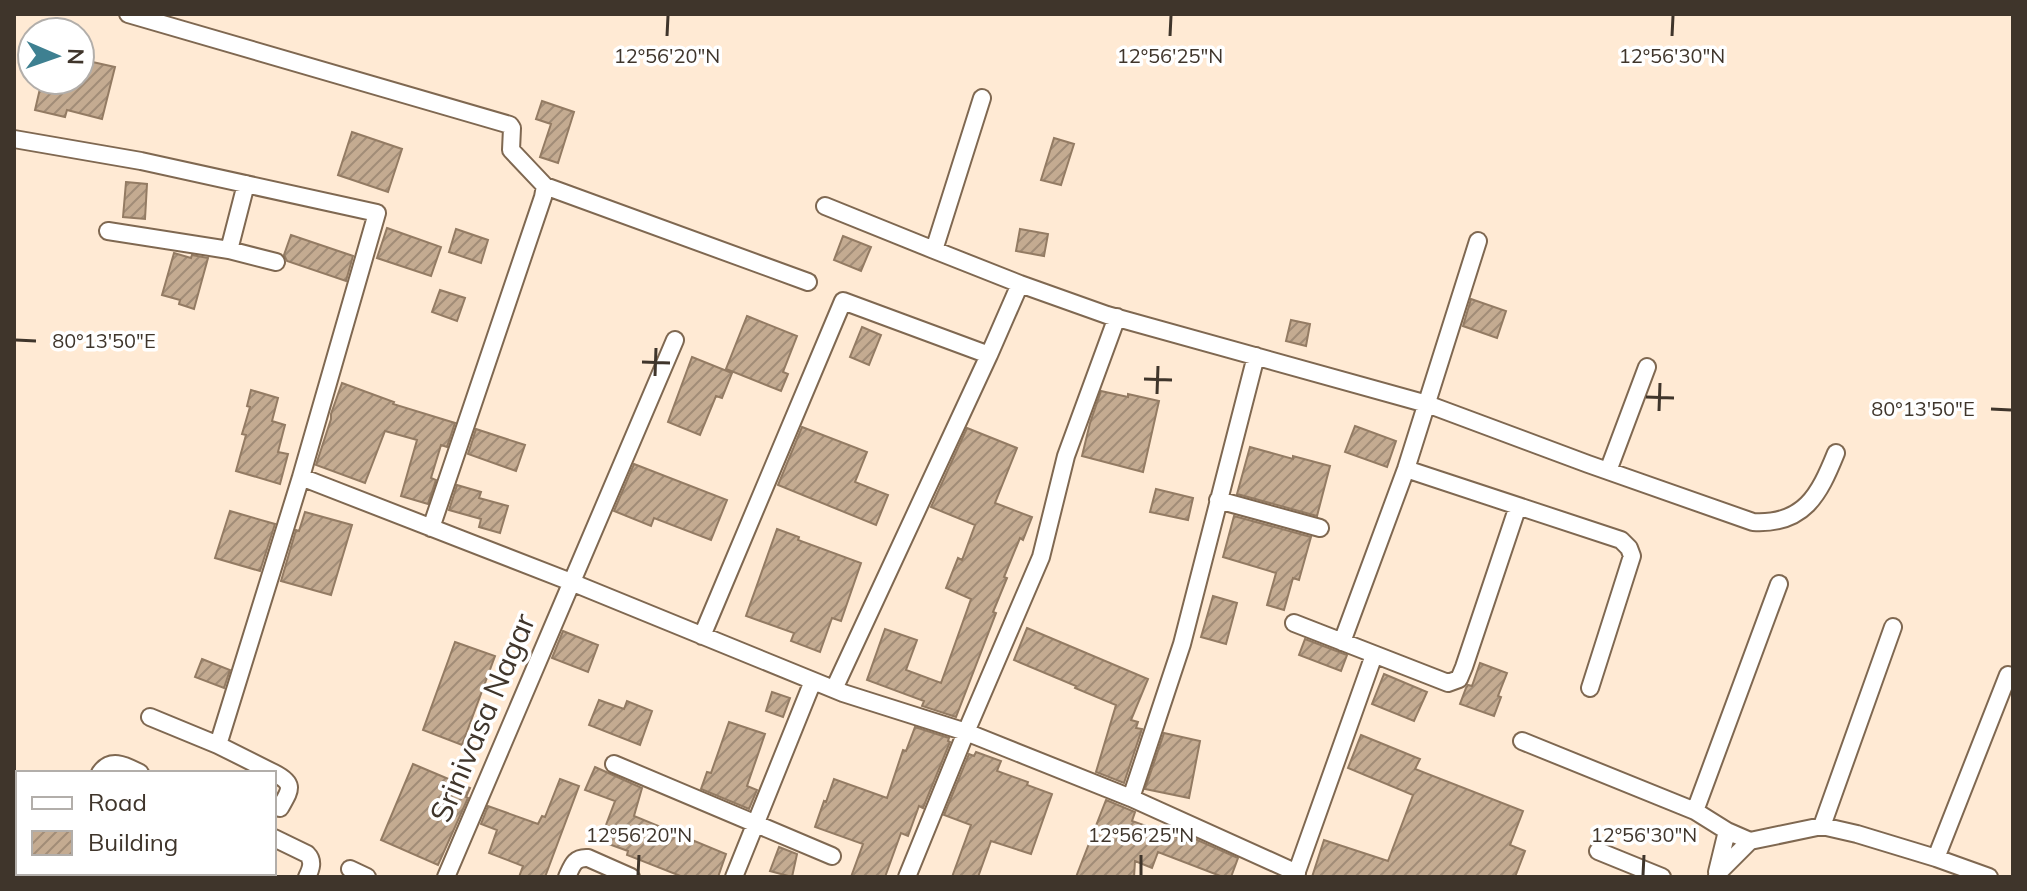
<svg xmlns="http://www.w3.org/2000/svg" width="2027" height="891" font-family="Mulish,sans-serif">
<defs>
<pattern id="building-hatch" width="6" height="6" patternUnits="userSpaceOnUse" patternTransform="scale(2)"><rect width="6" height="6" fill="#c4ab91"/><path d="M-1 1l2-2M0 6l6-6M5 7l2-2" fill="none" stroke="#a18c77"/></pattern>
</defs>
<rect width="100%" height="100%" fill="#ffead4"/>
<path fill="url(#building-hatch)" stroke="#937b63" stroke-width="2" d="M88,61l27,6 -13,52 -35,-9 -2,7 -30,-7 7,-30h41z
M542,101l32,11 -16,51 -18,-6 11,-33 -15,-5z
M352,132l50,17 -14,43 -50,-17z
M1054,138l20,6 -13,41 -20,-5z
M126,182l21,2 -2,35 -22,-2z
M387,228l54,19 -10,29 -54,-18z
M456,229l32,11 -7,23 -32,-11z
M1020,229l28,5 -4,22 -28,-5z
M291,235l62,21 -7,25 -59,-20 -3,-6z
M843,236l28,11 -10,24 -27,-11z
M174,253l17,5 1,-3 16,3 -14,51 -15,-5 1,-4 -18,-5z
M440,290l25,8 -8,23 -25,-9z
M1471,299l35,12 -9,27 -34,-12z
M747,316l50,20 -14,36 5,2 -7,17 -55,-22z
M1291,320l19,4 -4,22 -20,-5z
M862,327l19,8 -12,30 -19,-8z
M692,357l40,16 -10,25 -6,-2 -16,39 -32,-13z
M342,383l52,19 -1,2 62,19 -8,24 -6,-2 -10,33 5,2 -8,24 -27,-8 16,-56 -32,-9 -20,52 -49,-18 15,-46v-5z
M251,390l27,8 -6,23 13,4 -7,27 10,2 -8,30 -44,-13 10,-36 -4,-1 8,-27 -3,-1z
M1101,391l27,6v-3l31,7 -16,71 -61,-16 8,-33z
M1355,426l41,15 -9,26 -42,-15z
M802,427l65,25 -12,30 33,13 -12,30 -98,-40z
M967,428l50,20 -22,55 37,14 -9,23 -3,-2 -16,39 3,1 -14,34 3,1 -40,104 -34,-11 2,-5 -57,-21 18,-51 32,11 -11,30 35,13 30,-84 -25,-11 12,-30 4,2 13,-35 -44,-18z
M476,429l49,16 -9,26 -48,-17z
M1250,447l43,12v-3l37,10 -13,50 -80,-22z
M634,464l93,36 -16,40 -57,-22 -3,8 -37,-15z
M457,485l24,7 -2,6 29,8 -8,27 -21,-6 2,-8 -32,-9z
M1156,489l37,9 -5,22 -38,-8z
M230,511l45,13 -15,47 -45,-13z
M305,512l47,13 -21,70 -50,-14 15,-51 3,1z
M1234,516l77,21 -12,43 -6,-2 -9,32 -17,-5 9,-32 -53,-16z
M777,529l22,8 -1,3 63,23 -20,58 -9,-3 -12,34 -29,-11 3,-8 -48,-17z
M1213,596l24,7 -11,41 -25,-7z
M1027,628l121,51 -17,41 7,2 -2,6 6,1 -18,54 -28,-11 20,-67 -41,-17 1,-2 -62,-26z
M563,631l35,14 -10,27 -36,-14z
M1305,639l42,16 -6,16 -42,-16z
M455,642l40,14 -33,89 -39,-15z
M202,659l28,11 -6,18 -29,-11z
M1480,663l27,10 -9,23 3,1 -7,19 -34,-12 6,-16 2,-3 4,1z
M1384,674l43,18 -13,29 -42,-17z
M772,692l18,6 -7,19 -17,-6z
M599,700l25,9 3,-8 25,10 -12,34 -51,-20z
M729,722l36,12 -18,52 10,4 -8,19 -48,-20 6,-17 4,1z
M915,727l34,11 -1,3 2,1 -27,66 -4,-2 -11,30 -7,-3 -16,44h-34l12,-33 -48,-17 9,-26 2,1 8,-23 53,19 16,-48 3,1z
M1164,733l36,8 -11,57 -44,-9z
M1361,735l59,24 -5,10 108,42 -13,34 15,6 -10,26h-203l12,-37 64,21 25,-66 -65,-27z
M976,752l25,9 -4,10 31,11 -1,3 25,9 -21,60 -40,-13 -13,36h-26l19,-52 -27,-10 25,-61 5,2z
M413,764l57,24 -4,9 2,1 -30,67 -57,-25z
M595,767l47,21 -8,28 92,38 -8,23h-35l-56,-22 1,-4 -28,-10 15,-40 -30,-11z
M560,779l19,7 -34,91h-26l4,-11 -34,-13 8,-23 -16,-6 7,-18 50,18 4,-8 3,1z
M1106,800l29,12 -3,9 59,21 2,-4 45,20 -7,19h-8l-65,-25 -6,16 -17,-7 -1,16h-58z
M779,847l18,7 -5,23 -22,-6z"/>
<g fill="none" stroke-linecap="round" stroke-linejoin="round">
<defs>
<path id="street" d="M128,14l382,111 2,3 -1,22 34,36 -2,11 -112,331
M982,98l-48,152 86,34 87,31 320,89 161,60 165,58c51,3 66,-27 83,-69
M14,139l127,22 236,52 -76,264
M246,184l-17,66 47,12
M545,186l263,96
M825,206l109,44
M108,231l121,19
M1406,469l215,71 8,8 3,8 -42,132
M1608,471l39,-104
M1218,500l102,28
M1294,623l154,60 11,-4 5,-12 54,-161
M702,636l141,-335 146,54
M1342,642l64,-173 72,-228
M834,689l155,-334 31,-71
M150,717l68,28 56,28
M1522,741l173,70 32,20 23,10
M218,745l83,-268 270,105 272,111 123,39 165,66 166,75
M614,764l218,92
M100,773c11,-16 26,-7 40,0
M274,773c22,11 16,17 6,35
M1131,798l51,-154 74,-288
M1695,811l84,-227
M1822,826l71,-199
M274,838l33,16c7,7 4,15 0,23
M1598,851l64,26
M1936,858l72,-183
M350,869l17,8
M1717,872l10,-41
M211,873l8,4
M1717,874l33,-33 72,-15 35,8 79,24 53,19
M45,877l2,-4
M446,877l229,-537
M567,877c5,-11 7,-20 21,-19l43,19
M734,877l79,-196
M907,877l59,-145 75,-175 25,-101 51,-139
M1295,877l79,-222"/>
</defs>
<use href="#street" stroke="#7f6851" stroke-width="20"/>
<use href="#street" stroke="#fff" stroke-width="16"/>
</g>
<path fill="none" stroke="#3f352b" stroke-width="3" d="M667,36l1,-20M1170,36l1,-20M1672,36l1,-20M16,340l20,1M642,362l28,1M655,376l1,-28M1144,379l28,1M1157,394l1,-28M1646,397l28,1M1991,409l20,1M1659,411l1,-28M638,875l1,-20M1141,875v-20M1643,875l1,-20"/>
<g text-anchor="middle" stroke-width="7" stroke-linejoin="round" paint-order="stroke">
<g font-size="30" fill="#3f352b" stroke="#fff">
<text transform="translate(483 718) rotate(-67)" y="10">Srinivasa Nagar</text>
</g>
</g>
<g font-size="20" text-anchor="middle" fill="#3f352b" stroke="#fff" stroke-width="7" stroke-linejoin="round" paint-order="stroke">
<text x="667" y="63">12°56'20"N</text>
<text x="1170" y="63">12°56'25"N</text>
<text x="1672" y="63">12°56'30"N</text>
<text x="104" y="348">80°13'50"E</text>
<text x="1923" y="416">80°13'50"E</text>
<text x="639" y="842">12°56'20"N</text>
<text x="1141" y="842">12°56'25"N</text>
<text x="1644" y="842">12°56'30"N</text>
</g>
<rect width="2027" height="891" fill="none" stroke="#3f352b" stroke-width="32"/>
<rect x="16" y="771" width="260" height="104" fill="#ffffff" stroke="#b2aeaa" stroke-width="2"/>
<rect x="32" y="797" width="40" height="12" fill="#ffffff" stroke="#b2aeaa" stroke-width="2"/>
<text x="88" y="811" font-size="24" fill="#3f352b">Road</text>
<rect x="32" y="831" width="40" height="24" fill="url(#building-hatch)" stroke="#b2aeaa" stroke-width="2"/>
<text x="88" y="851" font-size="24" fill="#3f352b">Building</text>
<g transform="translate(56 56) rotate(92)"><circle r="38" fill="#ffffff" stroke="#b2aeaa" stroke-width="2"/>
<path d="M0-6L14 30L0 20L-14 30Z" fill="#3e8091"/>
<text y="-12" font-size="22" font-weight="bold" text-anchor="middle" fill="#3f352b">N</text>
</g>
</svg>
